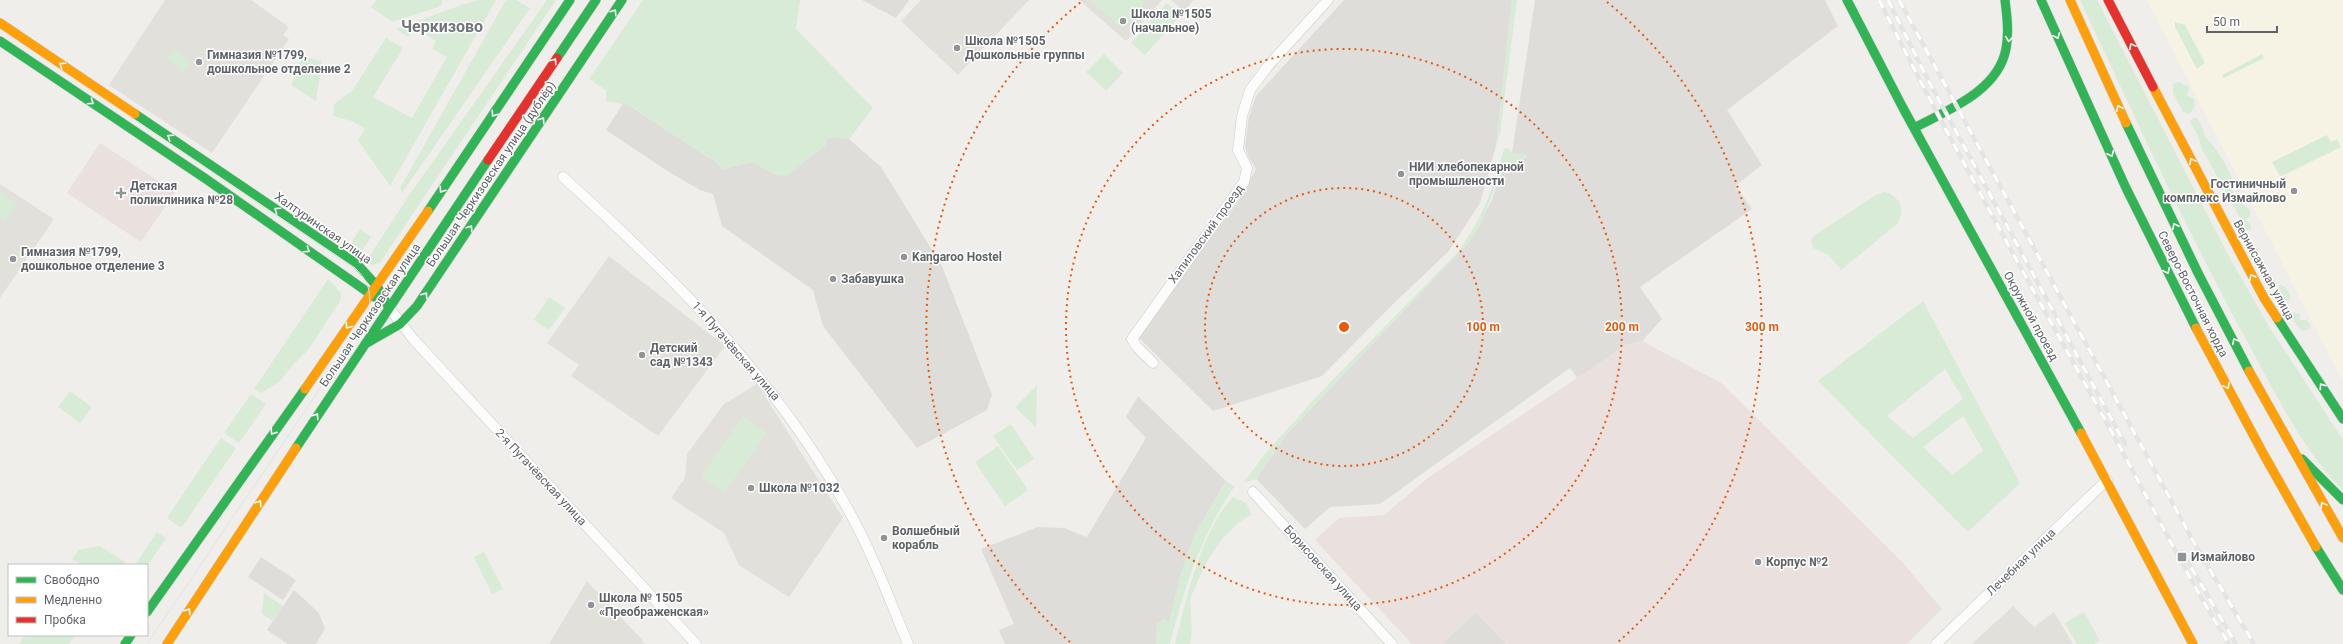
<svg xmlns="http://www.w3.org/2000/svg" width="2343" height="644" font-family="Roboto,sans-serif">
<rect width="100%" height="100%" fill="#efeeea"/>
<path fill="#f7f3e4" d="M2147,0h196v382z"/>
<path fill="#dfddda" d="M862,0h47l-13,18z
M1344,0h168l-16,146 -16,57 -32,49 -55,52 -71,72 -109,35 -74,-73 32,-47 66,-88 19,-34 -8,-13 -3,-10 4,-30 7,-20z
M1535,0h290l13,26 -111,84 35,55 -27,21 17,23 -112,78 22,32 -20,22 -16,4 -48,34 -8,-11 -190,136 -50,3 -25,22 -49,-50 30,-44 184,-194 22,-41 7,-23 28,-21 -15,-3z
M624,102l93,61 5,6 92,-22 18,-10 17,2 32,28 61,99 50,129 -5,15 -70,38 -94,-122 -10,-36 -91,-64 -9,-32 -13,-4 -31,-18 -63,-42z
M1138,396l87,84v3l-30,51 -14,40 -17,70h-159l-6,-14 15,-6 -33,-75 57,-22 26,1 23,9 59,-99 -20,-21z
M261,557l35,23 -13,20 -35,-23z
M294,590l25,23 6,16 -9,15h-28l-21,-14z
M1476,612l30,32h-64z"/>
<path fill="#e2e0da" d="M165,0h86l38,27 -6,8 6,4 -77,114 -103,-68z
M921,0h108l-71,75 -57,-54z
M1079,0h83l-36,41z
M1171,0h23l-10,11z
M0,184l54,35 -54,79z
M609,256l116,90 -67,90 -87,-60 8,-11 -32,-22z
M757,384l86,134 -54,79 -50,-32 -15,-32 -53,-35 14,-20 2,-24 37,-50z
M587,581l59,63h-97z
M2013,606l21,21 20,-15 19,32h-101z"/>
<path fill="#eae0de" d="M100,143l75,49 -34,50 -74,-49z
M1642,341l79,42 182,180 39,46 -35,35h-401l-30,-32 -34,32h-30l-97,-104 24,-22 45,-3 44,-37 198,-133z"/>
<path fill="#d8ebd6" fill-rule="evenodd" d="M377,0h65v4l-4,3 -46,15 -21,-15z
M480,0h16l-106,186 -32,-46 7,-11 -13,-8 -19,-5 1,-12 18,-13 34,-53 17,10 -30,49 39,21 35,-61 -15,-8 4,-8 -22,-13 -6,9 -12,-8 68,-25z
M506,0h10l14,8 -128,185 -2,-5z
M547,0h9l-176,263 -8,2 -7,-2 45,-69z
M643,0h157l-4,29 77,79 -24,31 -17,-2 -5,3 -1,5 -39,31 -11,-1 -25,-13 -29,7 -5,-6 -88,-58 -23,-4v-11l-17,-11z
M1089,0h53l3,2 -23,26z
M1512,0h5l-17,133 -4,13z
M2080,0h17l130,253 41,72 75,115v50c-36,-34 -66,-93 -89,-136 -64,-116 -118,-235 -174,-354z
M1167,3l14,12 -36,40 -14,-12z
M2175,22l10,3 20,38 -8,6 -22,-42z
M175,49l16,14 -8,9 -16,-13z
M1104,54l19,19 -17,18 -20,-19z
M2262,54l2,4 -40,20 -2,-3z
M302,57l20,4 -6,40 -25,-16z
M2179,82l10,5 -2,8 7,4 1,7 -5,8 -7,-2 -10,-19v-9z
M2196,117l5,7 4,13c8,5 27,36 28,45 0,2 -1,5 -1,6 2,8 12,18 18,22v6l-5,4 6,4v5l-6,1 -4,-10 -40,-73 -2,-9 -9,-17z
M2327,135l4,7 6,-3 4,8 -57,28 -4,1 -8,-14z
M1508,148l4,5 15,2 -28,22 -19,49 -10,15 -184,194 -30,44 -13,4 22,-29 52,-58 141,-144c26,-37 34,-61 46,-103z
M0,192l17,12 -12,17 -5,-4z
M1885,192c16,5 20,17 13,31l-57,47 -12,-15 -16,-7 -2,-9 4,-4 61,-40z
M360,229l11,8 -10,15 -11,-7z
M328,279l13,14v6l-32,50 -17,17 -12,15 -19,12 -7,-4z
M2280,284l6,4 5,8 -2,5 -7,1 -5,-9z
M549,297l16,11 -16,22 -15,-10z
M1923,301l97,182 -52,49 -150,-151zM1945,369l18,30 -50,39 -26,-22zM1963,416l20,34 -30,25 -30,-28z
M2291,312l9,2v6h7l4,6 -4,4 -5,1 -7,-9z
M1037,385l-1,42 -21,-20z
M70,391l22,16 -12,16 -22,-16z
M251,394l15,10 -27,39 -15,-10z
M743,416l24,17 -43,60 -23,-17z
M1011,424l23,35 -17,11 -24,-34z
M221,438l15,10 -53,78 -3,1 -13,-9z
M998,446l30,44 -23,16 -30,-44z
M1225,480l9,7c-33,49 -50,100 -64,157h-14l1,-21 8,-4 4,3 12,-48 14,-40 30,-50z
M1233,497l13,6 6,11c-27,15 -43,41 -55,69 -1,5 -5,10 -6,14 -2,14 3,31 -1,47h-15c12,-45 25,-112 58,-147z
M157,532l9,6 -19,28 -12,-1z
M100,546l25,16 -2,3h-42l-9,-6 7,-9z
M484,552l19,37 -11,5 -18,-37z
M264,593l19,13 -10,15 -11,-7z
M2084,612l16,29 -6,3h-17l-12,-21z
M26,635h49l-6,9h-50z"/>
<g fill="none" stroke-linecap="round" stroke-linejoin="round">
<defs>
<path id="street" d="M563,177c117,106 223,211 296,353 19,37 33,76 49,114
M389,308l25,32 282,304
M1153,363l-17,-17 -4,-7 112,-157 3,-14 -9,-18 4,-34 8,-26 18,-24 60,-66
M1253,492l139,152
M1936,644l171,-164"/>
<path id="fast" d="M1847,0l56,108 178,325
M2041,0l85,188 70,140
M0,41l206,138 173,121
M557,58l39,-58
M135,114l222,150 20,22 12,22
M2126,123l72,150 51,98
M1914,128c34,-18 84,-37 92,-79 3,-17 1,-33 -1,-49
M428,211l142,-211
M2277,318l66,101
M365,344l35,-20 17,-18 205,-306
M296,448l192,-288
M2302,459l41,41
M2316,547l27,43
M147,612l158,-223
M125,644l6,-9"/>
<path id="slow" d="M2070,0l56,123
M0,23l135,91
M2153,87l111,211 13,20
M2196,328l68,127 52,92
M2249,371l94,167
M305,389l123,-178
M2081,433l112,211
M167,644l129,-196"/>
<path id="jam" d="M2108,0l45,87
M488,160l69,-102"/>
</defs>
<use href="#street" stroke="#cbcccc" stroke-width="11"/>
<use href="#fast" stroke="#cacacb" stroke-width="10"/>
<use href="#slow" stroke="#cacacb" stroke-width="10"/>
<use href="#jam" stroke="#cacacb" stroke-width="10"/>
<use href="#street" stroke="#fdfcfc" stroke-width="10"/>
<use href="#fast" stroke="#30b455" stroke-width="9"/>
<use href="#slow" stroke="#ff9f0a" stroke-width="9"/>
<use href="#jam" stroke="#e5322d" stroke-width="9"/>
<path stroke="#e4e4e4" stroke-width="1" d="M0,29l355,239c21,19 17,41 4,63l-212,313"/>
<defs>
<path id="rail" d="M1879,0c74,148 156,293 236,438 38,69 72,139 114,206
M1888,0l38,76 199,368
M1899,0l298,548 57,96
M2182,552l54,92"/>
</defs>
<use href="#rail" stroke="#e4e4e4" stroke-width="4.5"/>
<use href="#rail" stroke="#fff" stroke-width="3" stroke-dasharray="9" stroke-linecap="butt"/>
</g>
<defs><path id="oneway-chevron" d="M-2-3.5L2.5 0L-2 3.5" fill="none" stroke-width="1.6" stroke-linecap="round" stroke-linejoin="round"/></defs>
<g stroke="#fff">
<use href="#oneway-chevron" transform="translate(614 12) rotate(-56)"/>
<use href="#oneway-chevron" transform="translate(2057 36) rotate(66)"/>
<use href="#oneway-chevron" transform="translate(2009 39) rotate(96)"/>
<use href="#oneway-chevron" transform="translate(2132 46) rotate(-117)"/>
<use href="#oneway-chevron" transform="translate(554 61) rotate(-56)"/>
<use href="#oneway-chevron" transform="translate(62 65) rotate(-146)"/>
<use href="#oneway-chevron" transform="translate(91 102) rotate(34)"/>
<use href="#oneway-chevron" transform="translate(2119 108) rotate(-115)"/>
<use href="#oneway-chevron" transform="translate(494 114) rotate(124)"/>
<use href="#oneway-chevron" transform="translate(542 120) rotate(-56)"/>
<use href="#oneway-chevron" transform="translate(170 137) rotate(-146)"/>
<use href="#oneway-chevron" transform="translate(2111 154) rotate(65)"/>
<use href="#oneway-chevron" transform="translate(2192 161) rotate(-118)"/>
<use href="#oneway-chevron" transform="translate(442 190) rotate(124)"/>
<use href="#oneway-chevron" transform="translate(277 210) rotate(-146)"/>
<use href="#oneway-chevron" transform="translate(2175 226) rotate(-116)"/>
<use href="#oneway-chevron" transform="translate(470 228) rotate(-56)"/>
<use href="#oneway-chevron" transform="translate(307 250) rotate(34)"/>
<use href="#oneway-chevron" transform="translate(2167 271) rotate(64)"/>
<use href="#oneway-chevron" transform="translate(2252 277) rotate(-119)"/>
<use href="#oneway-chevron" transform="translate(425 295) rotate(-56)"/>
<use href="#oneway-chevron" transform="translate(348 326) rotate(126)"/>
<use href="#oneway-chevron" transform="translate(2235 341) rotate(-118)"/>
<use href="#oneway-chevron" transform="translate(2227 386) rotate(62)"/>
<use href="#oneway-chevron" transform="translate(2322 386) rotate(-123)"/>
<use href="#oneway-chevron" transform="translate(316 416) rotate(-56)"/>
<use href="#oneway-chevron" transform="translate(273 432) rotate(125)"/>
<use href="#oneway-chevron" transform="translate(259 503) rotate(-57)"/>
<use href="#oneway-chevron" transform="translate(2323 505) rotate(-121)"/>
<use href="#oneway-chevron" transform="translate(188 611) rotate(-57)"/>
</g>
<g fill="none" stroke="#e8590c" stroke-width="2" stroke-dasharray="2 4">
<circle cx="1344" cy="327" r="139"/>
<circle cx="1344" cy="327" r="278"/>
<path d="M1070 642A418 418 0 0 1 1081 2M1607 2A418 418 0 0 1 1618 642"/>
</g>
<g fill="#919496" stroke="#fff" stroke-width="1.5">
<circle cx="1123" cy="21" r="4"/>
<circle cx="957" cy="48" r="4"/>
<circle cx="199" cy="62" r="4"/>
<circle cx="1401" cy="174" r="4"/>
<circle cx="2294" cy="191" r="4"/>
<path d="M119 187h4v4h4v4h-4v4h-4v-4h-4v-4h4z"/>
<circle cx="904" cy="257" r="4"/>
<circle cx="13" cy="259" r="4"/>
<circle cx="833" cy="279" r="4"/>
<circle cx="642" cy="355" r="4"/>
<circle cx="751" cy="488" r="4"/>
<circle cx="884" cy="538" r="4"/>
<rect x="2177" y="552" width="10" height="10" rx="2"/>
<circle cx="1758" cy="562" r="4"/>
<circle cx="591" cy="605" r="4"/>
</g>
<g text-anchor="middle" stroke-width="3" stroke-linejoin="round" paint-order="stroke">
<g font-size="12" font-weight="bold" fill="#5f6368" stroke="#fff" text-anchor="start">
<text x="1131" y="18">Школа №1505<tspan x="1131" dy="14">(начальное)</tspan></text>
<text x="965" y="45">Школа №1505<tspan x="965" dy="14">Дошкольные группы</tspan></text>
<text x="207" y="59">Гимназия №1799,<tspan x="207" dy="14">дошкольное отделение 2</tspan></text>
<text x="1409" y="171">НИИ хлебопекарной<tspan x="1409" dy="14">промышлености</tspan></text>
<text x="2286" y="188" text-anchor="end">Гостиничный<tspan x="2286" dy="14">комплекс Измайлово</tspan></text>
<text x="130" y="190">Детская<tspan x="130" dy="14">поликлиника №28</tspan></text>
<text x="21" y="256">Гимназия №1799,<tspan x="21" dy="14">дошкольное отделение 3</tspan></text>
<text x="912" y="261">Kangaroo Hostel</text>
<text x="841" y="283">Забавушка</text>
<text x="650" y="352">Детский<tspan x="650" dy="14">сад №1343</tspan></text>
<text x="759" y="492">Школа №1032</text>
<text x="892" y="535">Волшебный<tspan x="892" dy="14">корабль</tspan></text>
<text x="2191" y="561">Измайлово</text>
<text x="1766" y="566">Корпус №2</text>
<text x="599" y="602">Школа № 1505<tspan x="599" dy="14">«Преображенская»</tspan></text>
</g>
<g font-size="12" fill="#5f6368" stroke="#fff">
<text transform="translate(491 174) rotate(-56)" y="4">Большая Черкизовская улица (дублёр)</text>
<text transform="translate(323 228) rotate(35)" y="4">Халтуринская улица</text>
<text transform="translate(1206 234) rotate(-54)" y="4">Хапиловский проезд</text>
<text transform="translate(2264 270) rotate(61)" y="4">Вернисажная улица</text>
<text transform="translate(2193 294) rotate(63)" y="4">Северо-Восточная хорда</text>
<text transform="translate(370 315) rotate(-56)" y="4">Большая Черкизовская улица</text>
<text transform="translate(2031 316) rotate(61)" y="4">Окружной проезд</text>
<text transform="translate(736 351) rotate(49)" y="4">1-я Пугачёвская улица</text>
<text transform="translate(541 477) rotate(47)" y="4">2-я Пугачёвская улица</text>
<text transform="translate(2021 562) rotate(-44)" y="4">Лечебная улица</text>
<text transform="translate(1323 568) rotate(48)" y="4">Борисовская улица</text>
</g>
<g font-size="16" font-weight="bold" fill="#70757a" stroke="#fff">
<text x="442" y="32">Черкизово</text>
</g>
</g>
<circle cx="1344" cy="327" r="6" fill="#e8590c" stroke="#fff" stroke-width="2"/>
<g font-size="12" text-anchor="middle" font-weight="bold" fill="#e8590c" stroke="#fff" stroke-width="3" stroke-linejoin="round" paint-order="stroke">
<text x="1483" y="331">100 m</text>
<text x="1622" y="331">200 m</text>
<text x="1762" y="331">300 m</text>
</g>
<rect x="8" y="564" width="140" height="72" fill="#ffffff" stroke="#bfc1c3"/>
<rect x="16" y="577" width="20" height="6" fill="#30b455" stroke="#bfc1c3"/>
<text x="44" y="584" font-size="12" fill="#5f6368">Свободно</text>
<rect x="16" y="597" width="20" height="6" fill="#ff9f0a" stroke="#bfc1c3"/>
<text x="44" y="604" font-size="12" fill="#5f6368">Медленно</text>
<rect x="16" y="617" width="20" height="6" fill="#e5322d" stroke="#bfc1c3"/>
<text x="44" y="624" font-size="12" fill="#5f6368">Пробка</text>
<path d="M2207 26v6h70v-6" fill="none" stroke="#5f6368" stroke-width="2"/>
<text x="2213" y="26" font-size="12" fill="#5f6368" stroke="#ffffff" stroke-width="3" paint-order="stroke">50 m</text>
</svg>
